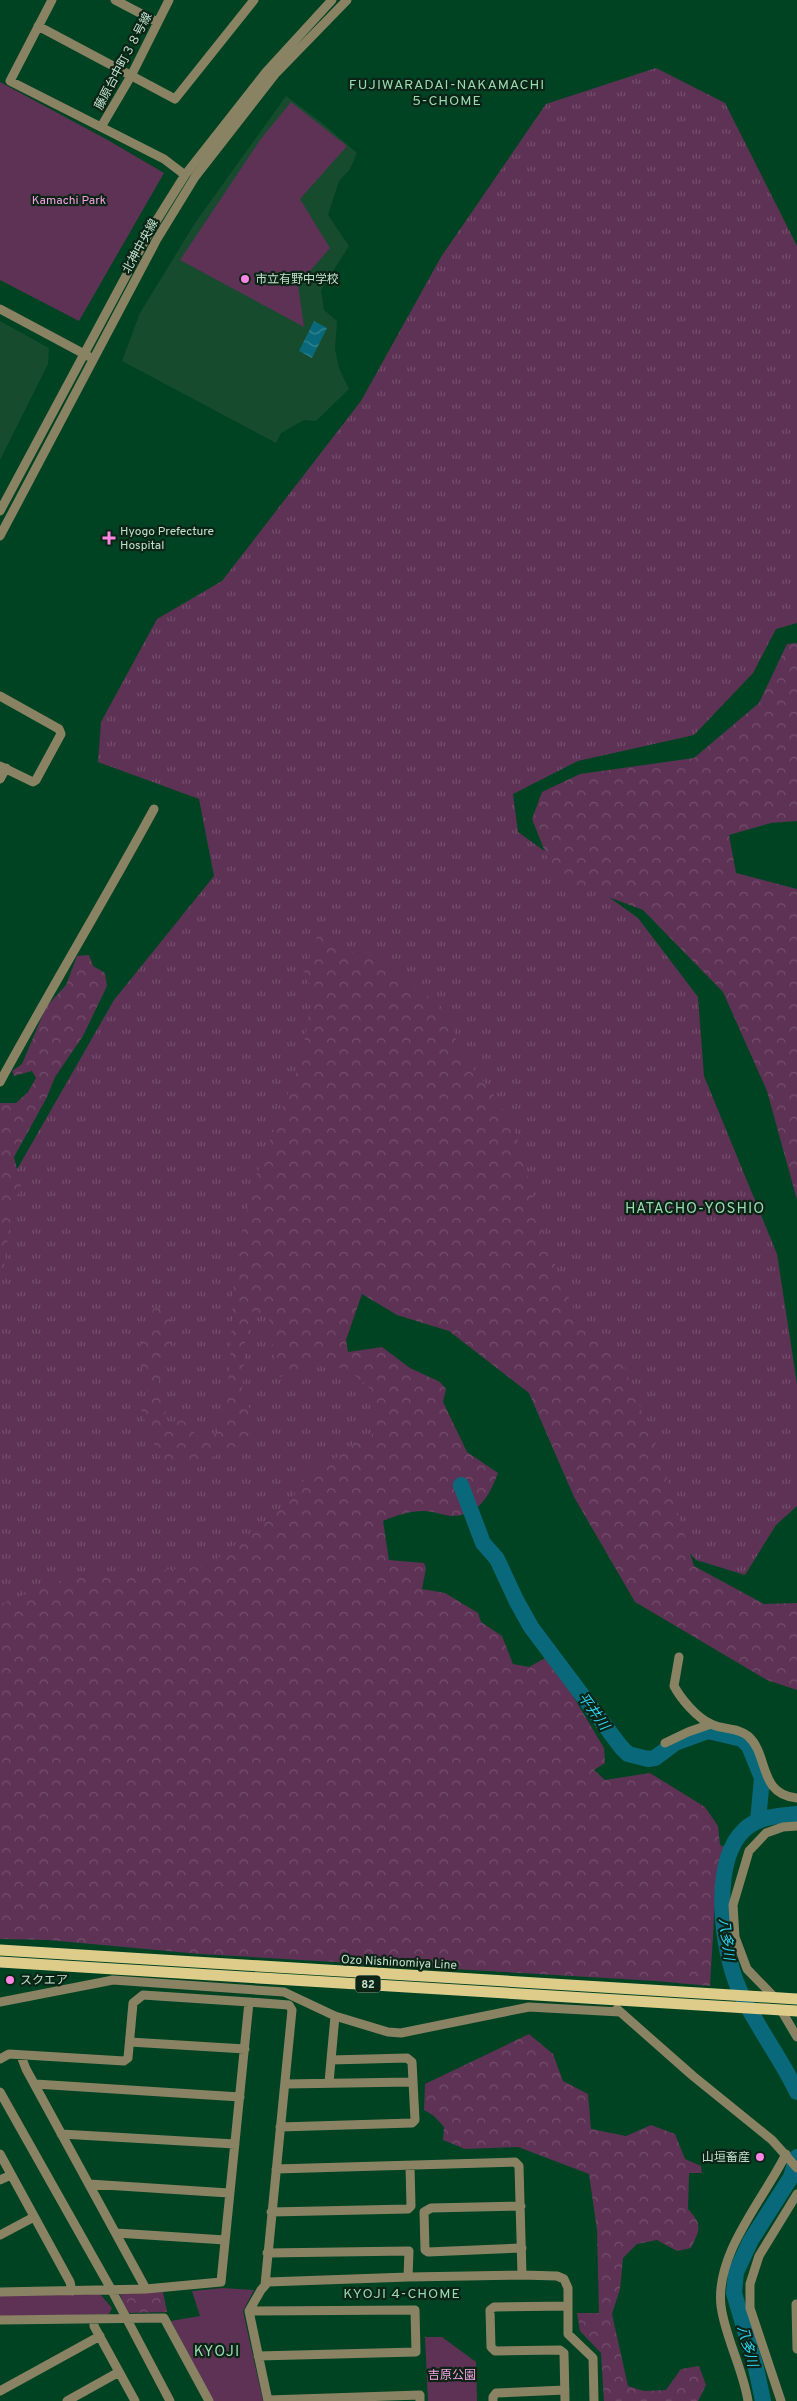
<svg xmlns="http://www.w3.org/2000/svg" width="797" height="2401" font-family="Overpass,'Noto Sans JP',sans-serif">
<defs>
<pattern id="grass-tufts" width="24" height="20" patternUnits="userSpaceOnUse" patternTransform="scale(1.25)"><rect width="24" height="20" fill="#5e3254"/><path d="M3 7l-1-3M5 7V3M7 7l1-3M15 17l-1-3M17 17v-4M19 17l1-3" fill="none" stroke="#734f6b"/></pattern>
<pattern id="forest-crowns" width="20" height="18" patternUnits="userSpaceOnUse" patternTransform="scale(1.25)"><rect width="20" height="18" fill="#5e3254"/><path d="M2 6a3 3 0 1 1 6 0M12 15a3 3 0 1 1 6 0" fill="none" stroke="#734f6b"/></pattern>
<pattern id="water-waves" width="16" height="10" patternUnits="userSpaceOnUse" patternTransform="scale(1.25)"><rect width="16" height="10" fill="#09697b"/><path d="M0 5q4-4 8 0t8 0" fill="none" stroke="#378592"/></pattern>
</defs>
<rect width="100%" height="100%" fill="#004323"/>
<path fill="#164b2e" d="M286,96l35,26 36,31 -7,16 -11,12 -11,34 21,31 -28,44 3,20 13,11 -2,28 4,19 10,21 -33,32 -12,-1 -23,13 -5,10 -154,-82 18,-48 55,-90z
M0,321l49,27 -1,16 -48,96z"/>
<path fill="url(#grass-tufts)" d="M656,68l69,35 72,143v377l-21,6 -23,44 -59,62 -116,26 -65,33 5,38 120,86 60,79 6,79 73,178 20,130v122l-21,19 -31,50 -49,-15 -225,-264 -106,-55 -47,105 104,60 -141,164 -281,69v-440l114,-199 100,-124 -15,-77 -101,-37 3,-40 56,-103 65,-38 139,-180 80,-144 105,-153z"/>
<path fill="url(#forest-crowns)" d="M797,643v178l-26,2 -42,12 7,38 61,16v311l-30,-109 -44,-99 -80,-82 -88,-33 -23,-58 10,-27 38,-18 114,-16 65,-55 28,-59z
M318,934l21,17 29,3 37,24 43,34 11,38 37,48 19,33 29,106 31,75 48,52 41,103 30,99 70,38 33,-1v87l-30,-10 -132,-78 -61,-105 -45,-104 -80,-62 -52,-16 -35,-21 -16,46 2,12 34,-5 28,21 30,14 6,7 -3,13 24,50 31,21c-9,23 -19,43 -47,43 -9,-1 -18,-5 -27,-5 -14,0 -27,4 -41,10l6,39 35,3 2,5 -4,21 23,4 33,20 3,9 21,14 11,28 16,3 20,-11 55,92 1,15 -11,7 11,10 45,-7 55,34 13,19 2,19 12,5 -16,35 -6,101 -54,-5 -456,-27 -152,-14 -48,-1v-335l64,-25 144,-13 81,-63 16,-25 13,-13 18,-7 19,-15 16,-1 3,-24 -2,-28 -21,-18 -28,-10 -43,15 -6,-18 -5,-42 -16,-6 -8,30 -3,51 12,26c-2,5 -3,14 -6,18 -18,23 -59,25 -85,27l-14,-29 -8,-25 9,-25 -9,-18 -2,-19 11,-18 3,-21 18,3v41l-12,29 9,43 15,-4 14,16 20,-2 8,-25 5,-46 4,-89 19,-90 49,-127 11,-68 -10,-14z
M89,955l4,11 12,7 2,13 -24,50 -28,41 -8,20 -33,60 7,29 -9,23 -12,87v-193h16l12,-11 8,-14 -4,-7 -18,5 -2,-5 10,-7 24,-57 20,-22 11,-29z
M529,2034l24,20 10,27 25,13 3,35 35,7 25,-11 24,9 10,25 16,7 1,7h-13l-1,36c15,16 12,20 3,39l-14,3 -20,-11 -20,4 -14,14 -3,31 -8,25 16,72 16,5 22,-1 15,-21 18,-3 7,19 -8,16h-94l-3,-48 -21,-22 -3,-18h22l-2,-83 -8,-56 -71,-27 -53,2 -22,-9 1,-13 -10,-11 -10,-6 1,-26z
M119,2292h44l4,20 -40,1z"/>
<path fill="#5e3254" d="M0,82l106,57 58,34 -85,148 -79,-41z
M291,102l56,44 -47,53 30,49 -32,37 6,42 -124,-67 80,-120z
M223,2288l31,2 -11,21 20,90h-50l-42,-80 29,-5 -8,-25z
M100,2294l12,14 -3,6 -109,3v-21z
M425,2337h17l34,25 1,39h-49z"/>
<path fill="url(#water-waves)" d="M314,321l13,7 -15,30 -13,-7z"/>
<g fill="none" stroke-linecap="round" stroke-linejoin="round">
<path stroke="#09697b" stroke-width="16" d="M461,1485l22,58 14,16 19,41 15,27 90,120 7,7 20,5 7,-1 20,-15 33,-12 34,8 7,7 13,32 -4,43
M797,1814c-19,2 -38,2 -53,16 -34,33 -22,121 -5,159 16,36 41,67 58,103
M763,2401l-7,-33 -22,-75 2,-21 15,-32 40,-63 6,-20"/>
<path stroke="#8a8363" stroke-width="9" d="M52,0l-42,81 154,78 21,16
M115,0l42,22
M38,26l137,73 79,-99
M101,127l30,-51 38,-76
M0,309l88,47
M0,511l150,-280 35,-56 81,-103 66,-72
M0,536l157,-297 38,-62 81,-104 71,-73
M0,696l59,33 2,5 -25,46 -3,2 -33,-16
M0,779l6,-11
M0,1082c50,-92 104,-181 154,-273
M679,1657l-5,29c7,13 23,32 37,38 12,6 26,3 37,12 21,18 10,59 49,62
M665,1743l23,-11 23,-8
M775,1998l-28,-29 -12,-32 -2,-32 16,-54 17,-18 17,-6 14,-1
M0,2002l113,-22 171,12 51,24 53,16 13,1 128,-26 91,5
M249,2002l40,3 3,5 -27,275
M617,2009l76,67 79,64 25,28
M781,2010l16,27
M130,2042l115,7
M21,2056l5,13 120,220
M0,2059l9,-5 115,7 4,-3 5,-55 10,-8 106,7 -28,280 -75,7 -146,3
M331,2060l4,-44
M35,2084l205,13
M285,2084l127,-2
M0,2092l111,197 59,112
M280,2127l132,-4 3,-3 -3,-58 -5,-4 -76,2 -2,23
M61,2134l174,10
M0,2154l70,128 2,9
M276,2169l239,-7 4,4 3,109
M0,2180l11,-5
M89,2184l140,9
M521,2206l-90,2 -7,4 1,38 3,2 94,-4
M271,2212l137,-3 3,-3 -1,-40
M116,2233l109,7
M0,2235l34,-18
M267,2253l142,-2 -1,26
M796,2304l1,45
M249,2311l166,-1 1,42 -158,4
M94,2319v7l41,75
M0,2320l164,-2 45,83
M0,2391l100,-55
M268,2400l152,-5v6
M67,2401l52,-29
M268,2401l-19,-90 12,-21 7,-8 140,-5 114,-2 35,1 7,3 4,9v46l25,24 1,43
M493,2401v-4l3,-4 69,-3
M565,2401l-1,-48 -4,-3 -65,1 -4,-4 -1,-37 4,-3 74,-1
M748,2401c-5,-32 -23,-64 -27,-95 -6,-53 43,-107 65,-152
M781,2401l-31,-93v-24l9,-28 38,-62"/>
<path stroke="#decd8a" stroke-width="11" d="M0,1950l797,49
M0,1962l797,49"/>
</g>
<g fill="#fc86e3" stroke="#0b2416" stroke-width="2">
<circle cx="245" cy="279" r="5"/>
<path d="M106.5 530.5h5v5h5v5h-5v5h-5v-5h-5v-5h5z"/>
<circle cx="10" cy="1980" r="5"/>
<circle cx="760" cy="2157" r="5"/>
</g>
<g text-anchor="middle" stroke-width="4.5" stroke-linejoin="round" paint-order="stroke">
<rect fill="#0b2416" stroke="#8ba895" stroke-width="1" x="355.5" y="1975.5" width="25" height="17" rx="4"/>
<g font-size="11" font-weight="bold" fill="#c2e0cc">
<text x="368" y="1988">82</text>
</g>
<g font-size="12" fill="#c2e0cc" stroke="#0b2416">
<text transform="translate(123 61) rotate(-62)" y="4">藤原台中町３８号線</text>
<text transform="translate(140 246) rotate(-61)" y="4">北神中央線</text>
<text transform="translate(399 1962) rotate(3)" y="4">Ozo Nishinomiya Line</text>
</g>
<g font-size="12" fill="#f8a0e3" stroke="#0b2416">
<text x="69" y="204">Kamachi Park</text>
<text x="452" y="2379">吉原公園</text>
</g>
<g font-size="12" fill="#c2e0cc" stroke="#0b2416" text-anchor="start">
<text x="255" y="283">市立有野中学校</text>
<text x="120" y="535">Hyogo Prefecture<tspan x="120" dy="14">Hospital</tspan></text>
<text x="20" y="1984">スクエア</text>
<text x="750" y="2161" text-anchor="end">山垣畜産</text>
</g>
<g font-size="14" letter-spacing="1" fill="#9bd9b1" stroke="#0b2416">
<text x="447" y="89">FUJIWARADAI-NAKAMACHI<tspan x="447" dy="16">5-CHOME</tspan></text>
<text x="402" y="2298">KYOJI 4-CHOME</text>
</g>
<g font-size="14" font-style="italic" fill="#2ed3f4" stroke="#0b2416">
<text transform="translate(594 1711) rotate(54)" y="5">平井川</text>
<text transform="translate(727 1939) rotate(83)" y="5">八多川</text>
<text transform="translate(748 2346) rotate(75)" y="5">八多川</text>
</g>
<g font-size="15" letter-spacing="1" fill="#9bd9b1" stroke="#0b2416">
<text x="695" y="1213">HATACHO-YOSHIO</text>
<text x="217" y="2356">KYOJI</text>
</g>
</g>
</svg>
